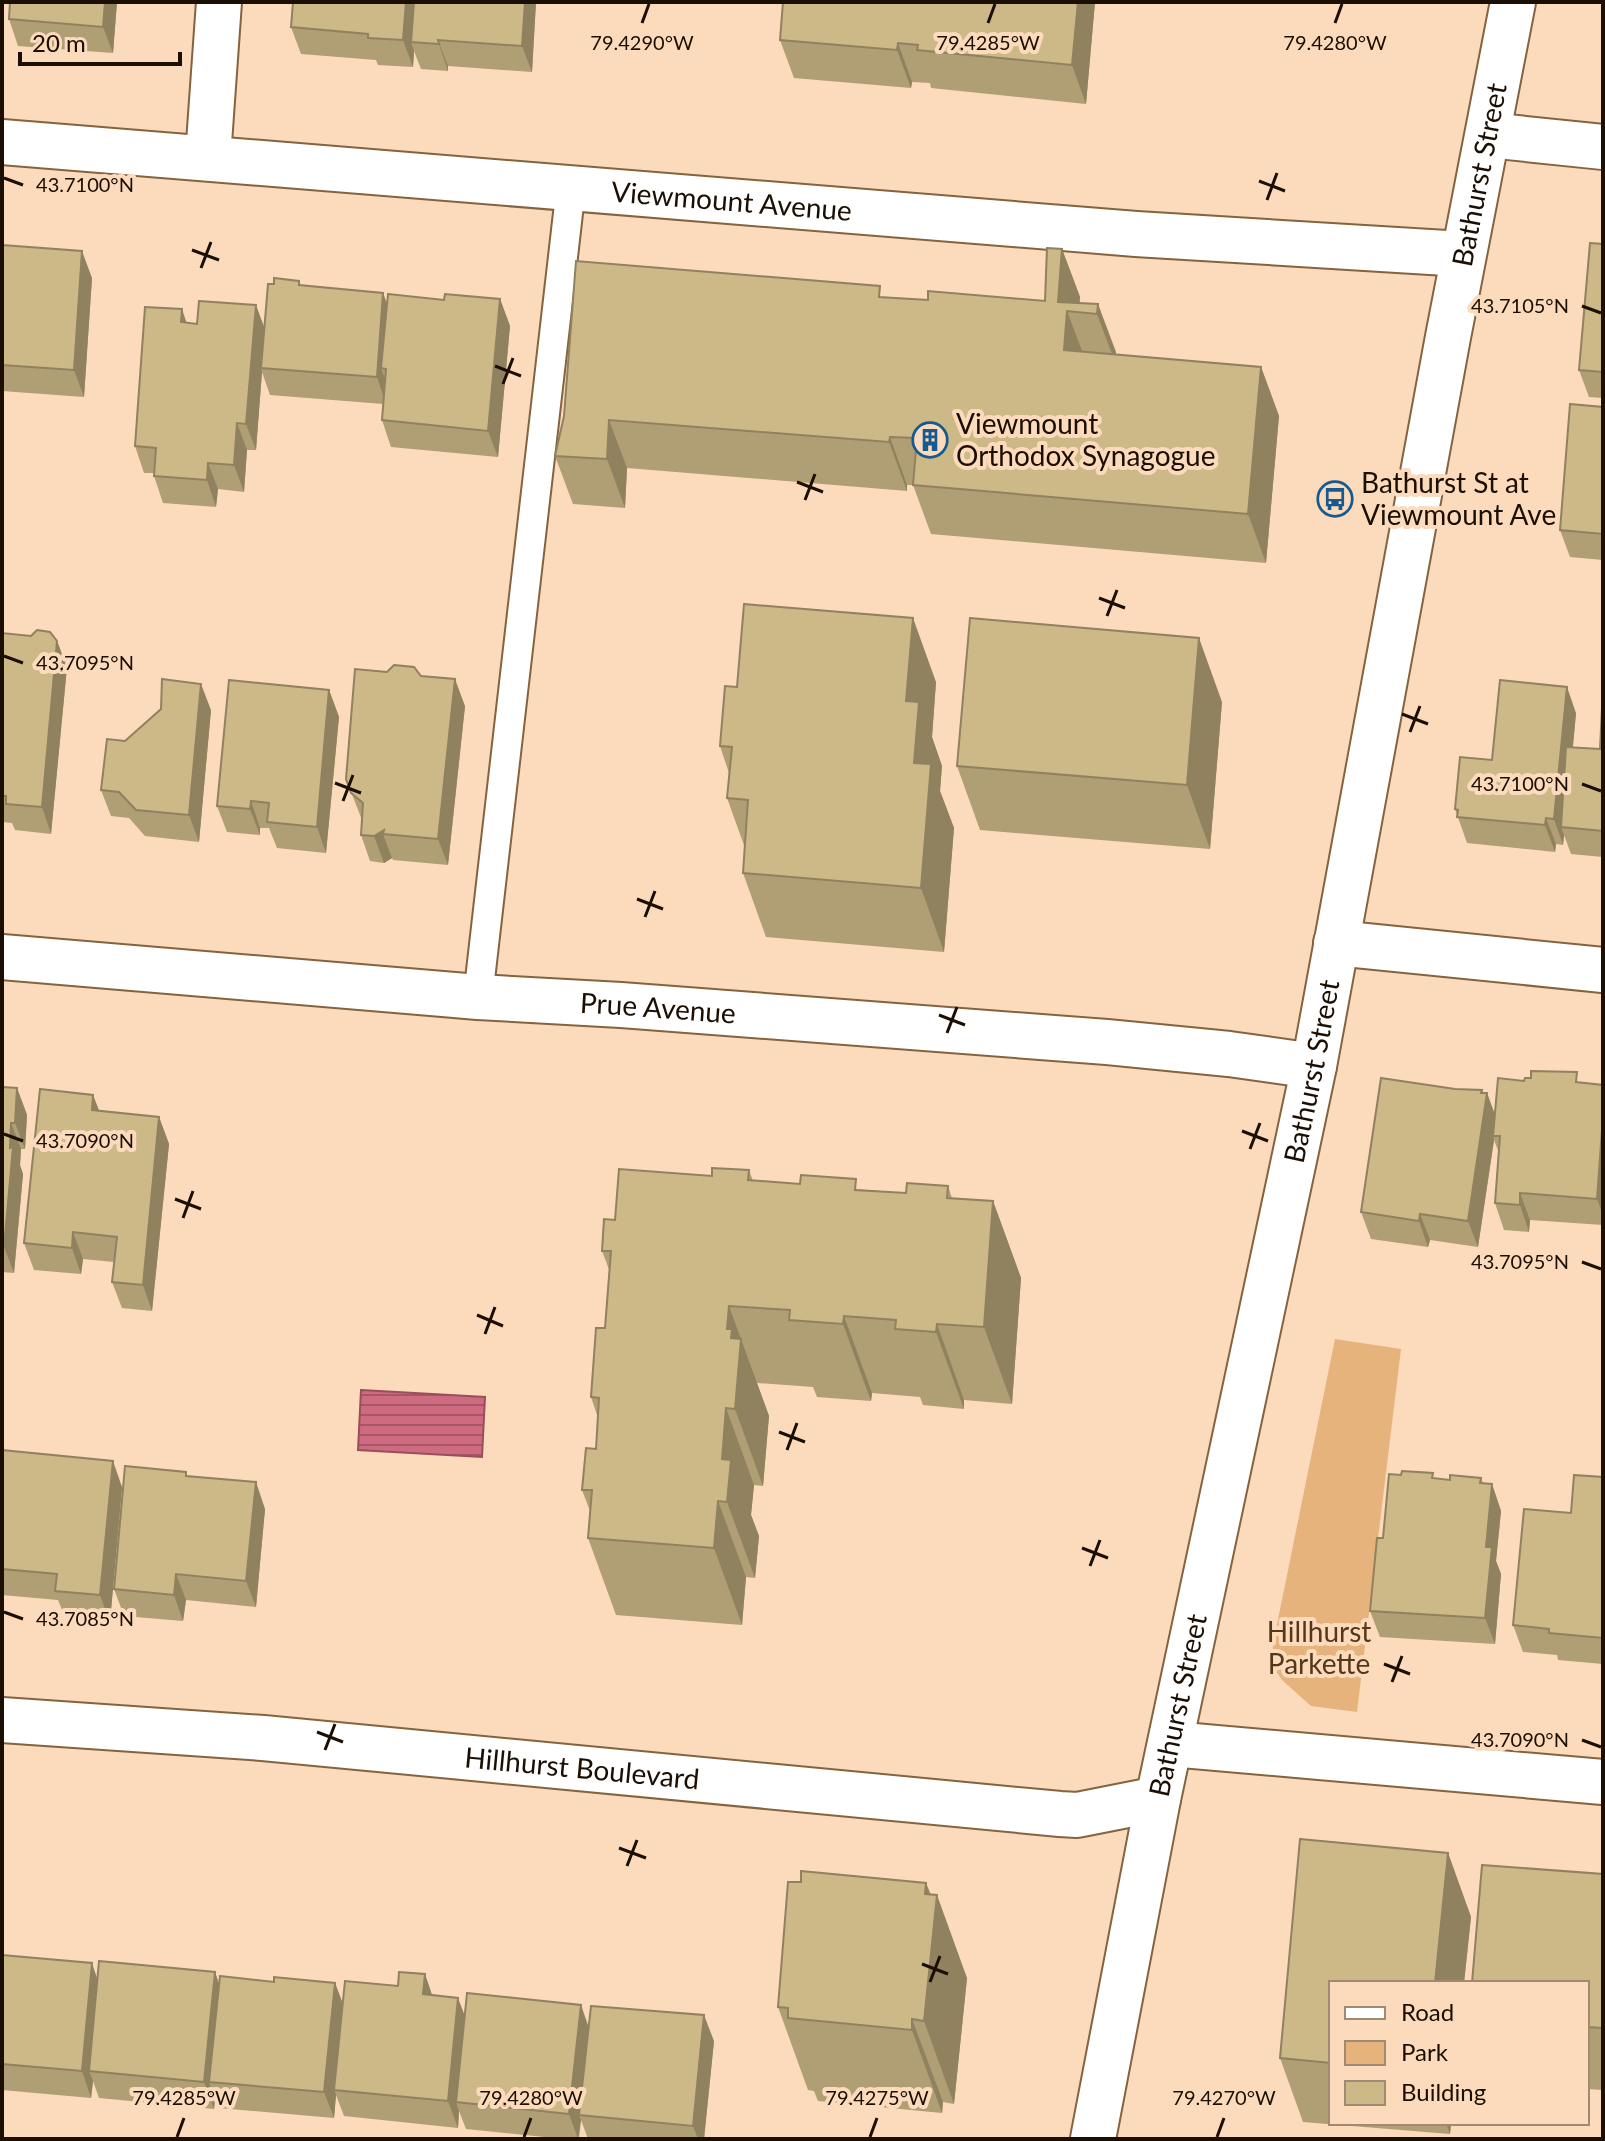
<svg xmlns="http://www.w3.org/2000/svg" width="1605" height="2141" font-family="Lato,sans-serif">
<defs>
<pattern id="water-rules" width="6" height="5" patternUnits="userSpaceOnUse" patternTransform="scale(2)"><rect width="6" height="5" fill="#cf6b81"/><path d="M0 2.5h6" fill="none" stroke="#a75667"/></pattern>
</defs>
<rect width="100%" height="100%" fill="#fbdbbc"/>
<path fill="#e7b37d" d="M1335,1339l66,10 -44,363 -46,-6 -29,-26 -10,-15 1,-21z"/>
<path fill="url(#water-rules)" stroke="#994f5b" stroke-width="2" d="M361,1390l124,7 -3,60 -124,-7z"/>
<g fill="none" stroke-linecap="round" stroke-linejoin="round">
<defs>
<path id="service" d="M478,997l93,-810"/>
<g id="minor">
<path d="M1488,135l115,12"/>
<path id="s1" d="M2,142l1134,92 327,20"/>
<path d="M208,157l11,-155"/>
<path d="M1336,943l267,27"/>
<path id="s2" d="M2,957l476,40 143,8 486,37 122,12 85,12"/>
<path id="s3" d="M2,1720l261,18 797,76 17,1 81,-16"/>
<path d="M1171,1744l432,38"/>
</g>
<g id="secondary">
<path id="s4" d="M1093,2139l65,-340 156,-733 134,-729 65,-335"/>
</g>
</defs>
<use href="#service" stroke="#84633e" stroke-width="32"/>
<use href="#minor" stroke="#84633e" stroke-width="48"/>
<use href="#secondary" stroke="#84633e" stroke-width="48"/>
<use href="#service" stroke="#fff" stroke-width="28"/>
<use href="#minor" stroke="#fff" stroke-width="44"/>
<use href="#secondary" stroke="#fff" stroke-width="44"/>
</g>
<path fill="#b09e75" d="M10,2h107l-4,51 -95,-7 -9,-27z
M536,2l-4,70 -84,-6v5l-27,-2 -7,-18 -1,16 -35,-2 -2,-5 -75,-6 -10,-27z
M1095,2l-9,102 -155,-16 -1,-5 -18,-1 -1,6 -117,-10 -14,-38z
M1603,244v154l-14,-1 -10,-27z
M2,245l90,33 -8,119 -82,-6z
M1062,249l18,48 -1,6 19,1 17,50 146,13 18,49 -13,147 -335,-29 -18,-49h-6v6l-280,-23 -2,40 -52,-4 -18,-48 9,-40 320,-119 44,3 117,1z
M299,281l2,4 86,17 57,-2 56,-1 10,27 -12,131 -107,-10 -9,-27 1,-16 -113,-9 -8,-23 -6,78h-9l-3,42 -26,-3 -2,18 -53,-4 -9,-27v-3h-10l-9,-27 129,-118 10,-44z
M1603,407v153l-33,-3 -10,-27z
M2,633l55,8 10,26 -16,167 -36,-4 -3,-7 -10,-1z
M421,676l44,30 -17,159 -55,-5 -1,-2 -8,5 -14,-2 -9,-26 1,-15 -16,-41z
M936,682l-4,55 10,29 -2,25 14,37 -10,124 -178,-15 -23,-64 2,-25 -18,-50 2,-25 -9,-27 17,-59z
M1603,688v169l-32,-3 -7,-19 -1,10 -7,-1 -1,8 -88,-9 -12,-34 37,-49 84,-47 -3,34 27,2z
M329,690l10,27 -13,136 -49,-5 -8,-20h-9v7l-33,-3 -10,-26z
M1222,702l-12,147 -230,-19 -23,-64z
M211,710l-12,132 -54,-6 -16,-18 -18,-2 -10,-26 24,-49z
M1524,1081l79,4v140l-73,-5 -1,12 -25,-2 -9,-27 4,-50 -5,-13 -16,107 -48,-7 -2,7 -57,-8 -10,-27 94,-123 27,1 1,3h4l7,21z
M2,1087l15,1 10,27 -2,34h-4l-1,16 3,9 -9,99 -12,-1z
M93,1095l6,16 60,6 10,27 -17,167 -30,-3 -10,-26 2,-20 -31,-3 -2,15 -47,-4 -10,-27z
M749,1170l4,11 153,12 42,-7 4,12 41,3 28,77 -9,126 -48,-4v9l-41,-4 -3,-8 -48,-4 -1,8 -54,-4 -4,-10 -56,-4 12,33 -6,70 -9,-1 -3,30 8,21 -4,42 -9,-1 -4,48 -126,-10 -28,-77 2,-27 -8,-21 14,-41 2,-31 -7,-21 14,-69 5,-56 -8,-21 13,-31 97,-44z
M2,1450l120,37 -12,135 -45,-5 -7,-17 -56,-5z
M186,1472l1,4 78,33 -9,98 -70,-7 -3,21 -59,-5 -10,-27z
M1603,1477v187l-45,-4 -1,-5 -34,-3 -10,-27 58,-112z
M1434,1478l58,6 9,27 -5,50 5,13 -6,70 -115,-7 -10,-26 13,-73z
M1300,1839l148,14 23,64 -7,66h-133v140h120l-1,11 -147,-12 -23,-64z
M1603,1874v216l-16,-1v-106z
M926,1883l41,95 -13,126 -11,-2 -1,11 -124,-12 -4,-10 -6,-1 -30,-83z
M2,1955l96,25 117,-8 4,12 55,-2 61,1 8,21 55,-18 27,-12 7,21 32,20 125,11 125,15 -10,98h-116l-7,-19 -2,19h-15l-98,-10 -7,-18 -1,17 -114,-12 -8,-21 -2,23 -116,-10 -3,-9 -1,10 -115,-11 -6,-17 -2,17 -89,-8z"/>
<path fill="#90815f" d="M105,2h12l-4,51 -10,-26z
M406,2h9l-4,40 3,9 -1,16 -10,-27z
M525,2h11l-4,70 -10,-26z
M1078,2h17l-9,102 -14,-39z
M438,40l10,26v5l-9,-27z
M898,43l14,39 -1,6 -14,-38z
M1062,249l18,48 -1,15 -12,-1 18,48 -21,-9 -6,-48z
M82,251l10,27 -8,119 -10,-27z
M383,293l10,26 -12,49 7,19 -2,17 -9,-27z
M500,299l10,27 -12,131 -10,-26z
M1098,304l18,48 -1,10 -18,-48z
M256,305l10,27 -5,36 1,4 -6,78 -10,-26z
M182,309l9,27 -10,-14z
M1261,367l18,49 -13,147 -18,-49z
M609,420l18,48 -2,40 -18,-49z
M237,423l10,27 -3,42 -10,-27z
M890,437l17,48v6l-18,-49z
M208,463l10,26 -2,18 -9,-27z
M913,618l23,64 -4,55 10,29 -2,25 14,37 -10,124 -23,-64 -7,-125 -8,-62z
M1199,638l23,64 -12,147 -23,-64z
M57,641l10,26 -16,167 -9,-27z
M455,679l10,27 -17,159 -10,-26z
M201,684l10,26 -12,132 -10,-27z
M1567,687l9,26 -11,115 -4,-1 3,8 -1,10 -9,-26z
M329,690l10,27 -13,136 -9,-26z
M251,801l9,27v7l-10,-26z
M1546,818l10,26 -1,8 -10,-27z
M384,830l-1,4 9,24 -8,5 -10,-27z
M17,1088l10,27 -2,34 -10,-26z
M1482,1090l4,11 1,-8 10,27 -4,16 1,4 -16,107 -10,-26z
M93,1095l10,26 -11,-11z
M1603,1116v99l-6,-16z
M159,1117l10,27 -17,167 -9,-26z
M11,1123l10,26 -1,16 3,9 -9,99 -10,-26z
M1520,1193l10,27 -1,12 -9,-27z
M993,1201l28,77 -9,126 -28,-77z
M1420,1214l10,26 -2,7 -9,-26z
M73,1232l10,27 -2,15 -9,-26z
M729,1306l40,110 -6,70 -28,-77 -8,-80z
M844,1316l28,77 -1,8 -28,-77z
M937,1324l27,76v9l-28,-77z
M726,1408l28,77 -3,30 8,21 -4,42 -28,-76 -5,-43z
M113,1461l9,26 -12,135 -10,-27z
M1481,1478l9,25 2,-19 9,27 -5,50 5,13 -6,70 -10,-26 1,-71z
M256,1482l9,27 -9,98 -10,-26z
M718,1501l28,76 -4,48 -28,-77z
M176,1574l10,26 -3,21 -9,-26z
M1448,1853l23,64 -7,66h-29z
M926,1883l9,25 2,-13 30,83 -13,126 -30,-83z
M92,1963l9,27 -12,81 4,10 -2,17 -9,-27z
M215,1972l9,27 -15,83 6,17 -1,10 -10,-27z
M425,1974l9,27 -11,-7z
M335,1983l10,27 -11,80 2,5 -2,23 -10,-26z
M458,1998l10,26 -12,78 3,9 -1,17 -10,-27z
M581,2005l9,26 -11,84 2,5 -3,19 -9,-25z
M704,2015l10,26 -10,98h-6l-5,-13z
M912,2019l31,83 -1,11 -30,-83z
M1446,2123h5l-1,11z"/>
<path fill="#cdb888" stroke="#90815f" stroke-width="2" d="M10,2h95l-2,25 -94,-8z
M293,2h113l-3,38 -35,-2v-4l-77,-7z
M414,2h111l-3,44 -84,-6 1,4 -28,-2z
M783,2h295l-6,63 -155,-15 1,-5 -20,-2 -1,7 -117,-10z
M1590,243l13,1v128l-24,-2z
M2,245l80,6 -8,119 -72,-5z
M1047,248l15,1 -4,53 40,2 -1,10 -30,-3 -3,39 197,17 -13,147 -335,-29 4,-47 -27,-1 -1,5 -280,-22 -2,39 -52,-3 9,-40 12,-155 304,25 -1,11 49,3v-9l117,10z
M274,278l25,3v4l84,8 -6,84 -116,-9 7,-84h6z
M388,294l56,6 1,-6 55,5 -12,132 -106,-11 4,-51 -5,-1z
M199,301l57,4 -10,119 -9,-1 -3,42 -26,-2 -1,17 -53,-4 2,-28 -21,-2 10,-139 37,2 -1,13 16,2z
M1570,404l33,3v127l-43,-4z
M744,604l169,14 -7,83 13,1 -5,61 17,1 -10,124 -178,-15 5,-73 -21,-2 5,-51 -12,-1 5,-60 12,1z
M970,618l229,20 -12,147 -230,-19z
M37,630l13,2 7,9 -15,166 -36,-3v-8h-4v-163l29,3z
M394,665l20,2 7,9 34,3 -17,160 -55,-5 1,-4 -10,6 -13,-1 2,-32 -12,-10 -5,-14 9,-110 32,3z
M162,679l39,5 -12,131 -53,-5 -17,-18 -18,-2 6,-51 18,2 36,-32z
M229,680l100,10 -12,137 -50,-5 2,-19 -18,-2 -1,8 -33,-3z
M1500,680l67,7 -13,132 -8,-1 -1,7 -88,-8 1,-7 -3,-1 5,-52 32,3z
M1603,688v143l-42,-4 5,-80 34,2z
M1531,1071l46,1 -1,10 27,3v31l-6,83 -77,-6v12l-25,-2 5,-67h-7l5,-58 26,3 1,-3h6z
M1381,1078l74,11 27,1 -1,3h6l-19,128 -48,-7 -1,7 -58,-9z
M2,1087l15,1 -2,35h-4l-1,25 3,-1 -9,100h-2z
M40,1089l53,6 -1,15 67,7 -16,168 -31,-3 5,-45 -44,-5 -1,16 -48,-5z
M712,1168l37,2 -1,10 52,4 1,-9 55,4 -1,11 51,3 1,-10 41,3 -1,12 46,3 -9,126 -47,-3 -1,8 -41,-3 1,-9 -52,-4 -1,8 -54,-4 1,-10 -61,-4 -2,23h5l-1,9 10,1 -6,70 -9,-1 -4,51 9,1 -4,42 -9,-1 -4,47 -126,-10 4,-48h-10l4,-42 10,1 3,-51 -8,-1 5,-69h9l6,-77h-9l2,-32 11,1 4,-51 93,7z
M2,1450l111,11 -13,134 -45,-4 2,-17 -55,-5z
M125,1466l61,6v4l70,6 -10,99 -70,-7 -2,21 -60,-6z
M1402,1471l31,2 -1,5 18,2v-5l31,3 -1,5 12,1 -6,63h6l-7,71 -115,-7 7,-73h6l6,-64 12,1z
M1574,1475l29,2v161l-54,-5v-4l-36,-4 11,-116 47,4z
M1300,1839l148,14 -13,130h-104v80l-51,-5z
M1482,1865l121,9v154l-16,-1v-44h-115z
M801,1871l125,12 -1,11 12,1 -13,126 -12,-2v11l-124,-12v-10l-10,-1 10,-125h13z
M2,1955l90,8 -10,108 -80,-7z
M99,1961l116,11 -11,110 -115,-11z
M399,1972l26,2 -2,20 35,4 -10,103 -114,-11 11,-109 53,5z
M220,1976l54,6v-5l61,6 -11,109 -115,-10z
M467,1993l114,12 -12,109 -113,-12z
M591,2006l113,9 -11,111 -114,-11z"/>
<path fill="none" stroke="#1b0e02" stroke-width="3" d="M642,23l7,-19M988,23l7,-19M1335,23l7,-19M4,178l19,7M1259,181l26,10M1267,200l10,-27M192,250l27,10M201,268l10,-26M1582,306l19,7M495,366l26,10M503,384l10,-26M797,482l26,10M805,500l10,-26M1099,598l26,10M1107,616l10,-26M4,656l19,7M1402,714l26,10M1410,732l10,-26M335,783l26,10M1582,784l19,7M343,801l10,-26M637,899l26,10M645,917l10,-26M939,1015l26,10M947,1033l10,-26M1242,1131l26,10M4,1134l19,7M1250,1149l10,-26M175,1199l26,10M183,1218l10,-27M1582,1262l19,7M477,1315l26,11M485,1334l10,-27M779,1432l26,10M787,1450l10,-27M1082,1548l26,10M1090,1566l10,-26M4,1612l19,7M1384,1664l26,10M1392,1682l10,-26M317,1732l26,10M1582,1740l19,7M325,1750l10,-26M619,1848l27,10M627,1866l10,-26M922,1964l26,10M930,1982l10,-26M177,2137l7,-19M524,2137l7,-19M870,2137l7,-19M1217,2137l7,-19"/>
<defs>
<symbol id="building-ring" viewBox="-11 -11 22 22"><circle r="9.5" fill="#fbdbbc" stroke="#175a8f" stroke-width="1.5"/><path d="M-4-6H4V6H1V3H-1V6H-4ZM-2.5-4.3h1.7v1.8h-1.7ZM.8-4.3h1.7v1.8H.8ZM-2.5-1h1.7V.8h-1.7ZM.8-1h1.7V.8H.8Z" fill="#175a8f"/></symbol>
<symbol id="bus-ring" viewBox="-11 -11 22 22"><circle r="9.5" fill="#fbdbbc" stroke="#175a8f" stroke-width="1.5"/><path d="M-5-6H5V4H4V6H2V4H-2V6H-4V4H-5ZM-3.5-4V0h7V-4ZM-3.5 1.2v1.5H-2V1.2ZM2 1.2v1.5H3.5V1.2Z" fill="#175a8f"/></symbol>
</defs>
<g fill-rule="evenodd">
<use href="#building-ring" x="910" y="420" width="40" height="40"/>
<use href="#bus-ring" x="1315" y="479" width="40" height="40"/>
</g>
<g text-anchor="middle" stroke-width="8" stroke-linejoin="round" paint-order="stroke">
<g font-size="28" fill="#1b0e02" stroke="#fbdbbc">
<text dy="10" stroke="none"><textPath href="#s4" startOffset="2002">Bathurst Street</textPath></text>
<text dy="10" stroke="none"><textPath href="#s1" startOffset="732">Viewmount Avenue</textPath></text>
<text dy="10" stroke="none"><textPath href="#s2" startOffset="658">Prue Avenue</textPath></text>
<text dy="10" stroke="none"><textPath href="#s4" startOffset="1090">Bathurst Street</textPath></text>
<text dy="10" stroke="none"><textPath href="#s4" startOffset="442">Bathurst Street</textPath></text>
<text dy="10" stroke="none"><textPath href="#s3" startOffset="582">Hillhurst Boulevard</textPath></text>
</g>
<g font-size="28" fill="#1b0e02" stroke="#fbdbbc" text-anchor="start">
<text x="956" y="434">Viewmount<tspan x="956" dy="32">Orthodox Synagogue</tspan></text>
<text x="1361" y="493">Bathurst St at<tspan x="1361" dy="32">Viewmount Ave</tspan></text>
</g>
<g font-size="28" fill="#553817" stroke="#fbdbbc">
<text x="1319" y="1642">Hillhurst<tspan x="1319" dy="32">Parkette</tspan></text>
</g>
</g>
<g font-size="20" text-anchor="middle" fill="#1b0e02" stroke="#fbdbbc" stroke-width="8" stroke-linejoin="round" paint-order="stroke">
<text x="642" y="50">79.4290°W</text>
<text x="988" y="50">79.4285°W</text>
<text x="1335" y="50">79.4280°W</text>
<text x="85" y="192">43.7100°N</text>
<text x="1520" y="313">43.7105°N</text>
<text x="85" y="670">43.7095°N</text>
<text x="1520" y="791">43.7100°N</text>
<text x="85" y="1148">43.7090°N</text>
<text x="1520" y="1269">43.7095°N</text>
<text x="85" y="1626">43.7085°N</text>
<text x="1520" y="1747">43.7090°N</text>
<text x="184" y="2105">79.4285°W</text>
<text x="531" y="2105">79.4280°W</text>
<text x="877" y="2105">79.4275°W</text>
<text x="1224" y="2105">79.4270°W</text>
</g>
<rect width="1605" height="2141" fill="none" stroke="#1b0e02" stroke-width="8"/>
<rect x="1329" y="1981" width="260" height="144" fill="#fbdbbc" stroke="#a18972" stroke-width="2"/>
<rect x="1345" y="2007" width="40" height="12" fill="#ffffff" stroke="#a18972" stroke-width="2"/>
<text x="1401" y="2021" font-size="24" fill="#1b0e02">Road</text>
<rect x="1345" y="2041" width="40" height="24" fill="#e7b37d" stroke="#a18972" stroke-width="2"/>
<text x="1401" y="2061" font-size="24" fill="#1b0e02">Park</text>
<rect x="1345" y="2081" width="40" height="24" fill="#cdb888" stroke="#a18972" stroke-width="2"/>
<text x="1401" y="2101" font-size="24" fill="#1b0e02">Building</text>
<path d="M20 52v12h160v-12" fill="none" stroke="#1b0e02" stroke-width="4"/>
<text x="32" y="52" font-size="24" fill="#1b0e02" stroke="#fbdbbc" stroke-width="6" paint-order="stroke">20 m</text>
</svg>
